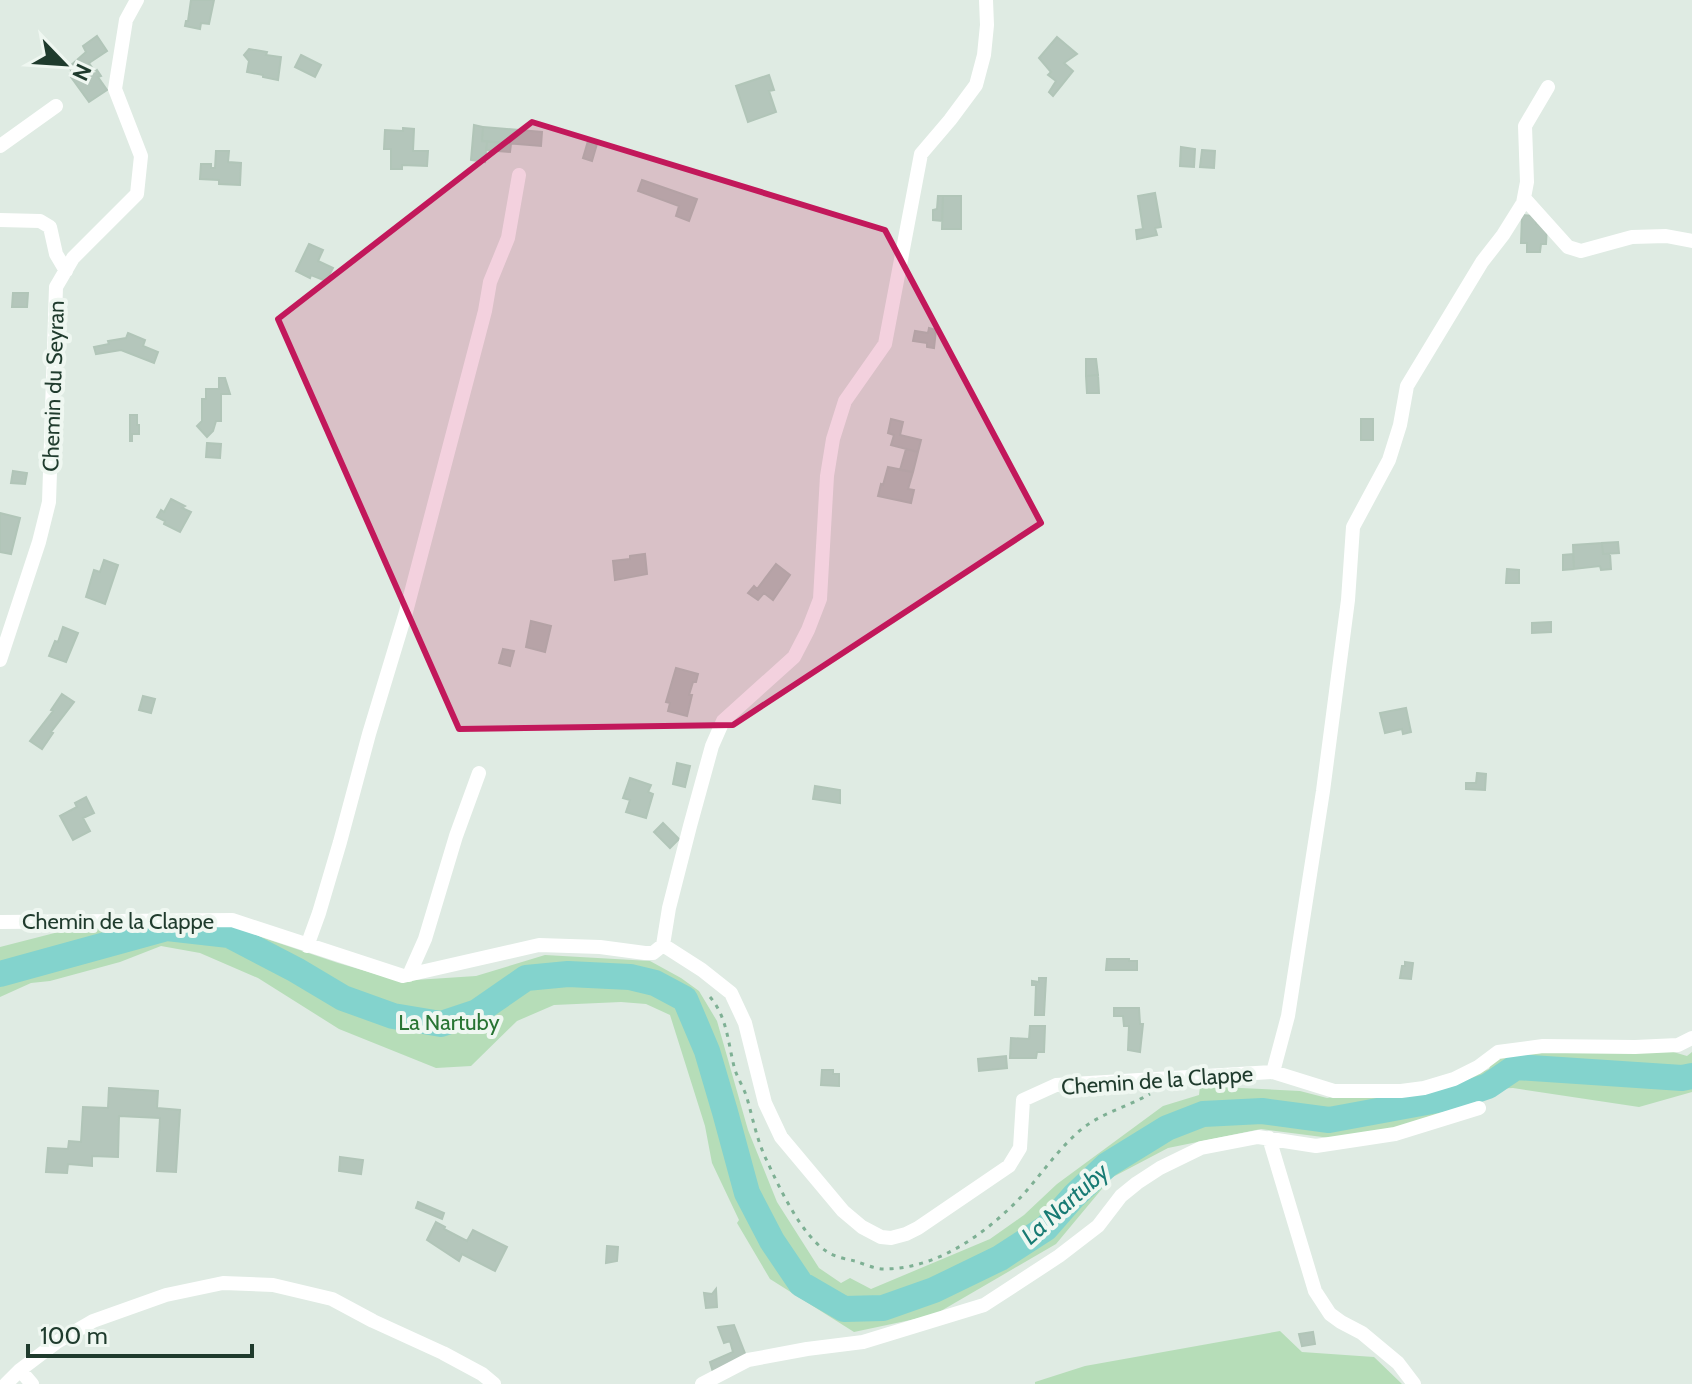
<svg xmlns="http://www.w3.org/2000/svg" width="1692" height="1384" font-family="Cabin,sans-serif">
<rect width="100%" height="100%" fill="#dfebe3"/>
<path fill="#b6ddb8" d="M216,922l122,41 62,18 76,-5 69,-21 105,6 31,17 18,13 18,30 31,109 29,72 42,66 22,15 9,-5 21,11 119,-50 34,-24 33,-31 106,-78 36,-11 1,-9 100,5 27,7 116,-19 13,4 33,-14 5,-12 152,-13 41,12 5,-4v40l-53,15 -126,-19 -22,1 -11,15 -84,25 -58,10 -77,-10 -93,19 -57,30 -55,66 -122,71 -80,17 -84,-53 -33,-56 2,-3 -27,-57 -7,-37 -35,-111 -24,-11 -25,-2 -67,3 -37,16 -46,45 -35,2 -97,-39 -81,-51 -58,-25 -39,-7 -41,16 -70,19 -19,2 -31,14v-50l74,-19z
M1280,1331l22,21 72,5 28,27h-367v-2l50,-16z"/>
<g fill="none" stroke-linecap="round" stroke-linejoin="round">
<path stroke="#83d3cd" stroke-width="26" d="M0,974l167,-46 62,7 67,35 47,28 50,18 48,8 36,-12 49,-34 42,-4 62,3 25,6 30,16 22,52 18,61 22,81 25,48 29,43 43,25 39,-1 51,-18 66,-32 46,-30 28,-32 33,-31 60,-37 36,-14 59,-3 67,9 130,-24 29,-10 28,-19 166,11 10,-2"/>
</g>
<path fill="#b4c6bb" stroke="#b1c5b8" stroke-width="2" d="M191,0h23l-5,24 -8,-1 -1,6 -15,-3 1,-5h2z
M97,36l10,15 -18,12 6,9 2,-2 4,6 -3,1 9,13 -18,12 -18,-25 3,-2 -5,-8 17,-15 -3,-6z
M1057,37l20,17 -13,9 9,8 -20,25 -4,-4 7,-11 -8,-6 3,-3 -12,-14z
M249,49l18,3 -1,3 15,2 -3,23 -15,-3v-2l-16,-3 2,-11 -5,-6z
M301,55l20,10 -6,12 -20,-10z
M769,75l5,15 -5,1 7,21 -28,10 -12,-36z
M474,125l9,2 -1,14h5l-2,21 -14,-2z
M483,127l59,5 -1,14 -59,-5z
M403,128l11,1 -1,22h15l-1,15 -25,-1v4h-11v-20h-7l1,-19 18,1z
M487,141l24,3 -1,8 -24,-2z
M588,141l9,3 -5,17 -9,-3z
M1181,147l14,2 -1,18 -14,-1z
M1202,150l13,1 -1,17 -14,-1z
M216,151h13l-1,11 13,1 -1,22 -21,-1v-4l-19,-1 1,-15h10v4h4z
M642,180l55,19 -8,22 -13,-5 3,-10 -41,-15z
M1155,193l6,34 -6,1 2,7 -20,4 -1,-9 7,-1 -5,-33z
M938,196h5l-1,25 -9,-1v-10l4,-1z
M943,196h18v33h-19z
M1522,215l14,1v8l11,1 -1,19h-5l-1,8h-13v-9h-6z
M309,244l14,6 -5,11 15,7 -7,13 -15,-6 -1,3 -14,-7z
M13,293h15l-1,14h-15z
M929,328l7,2 -2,18 -7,-1v-4l-14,-2 2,-10 13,2z
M128,333l17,7 -2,6 15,6 -4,11 -33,-13 -25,4 -2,-7 15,-3 -1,-3 18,-3z
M1086,359h10l2,16 -12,1z
M1098,375l1,18h-12l-1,-17z
M219,378h6l5,16h-9v27h-5l-3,10 -6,6 -10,-11 5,-5v-22h4v-10h13z
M130,415h7v10h2v9h-7v7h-2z
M891,419l12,3 -3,13 21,5 -3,12 -27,-7 3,-10 -6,-2z
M1361,419h12v21h-12z
M207,443l14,1 -1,14 -14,-1z
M906,449l12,3 -5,20 -13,-2z
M888,467l25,5 -5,17 6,1 -3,13 -33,-7 3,-12 2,1z
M13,471l14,2 -2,11 -14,-1z
M171,499l14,7 -3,2 9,4 -11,20 -16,-8 1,-3 -8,-4 4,-7 3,2z
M0,513l20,5 -9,36 -11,-2z
M1618,542l1,11 -16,1 -1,-11z
M1602,543l1,11h7l1,15 -10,1 -1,-4 -26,3 -1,-24z
M645,554l2,20 -32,6 -2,-19 17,-2v-3z
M1573,554l1,15 -11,1v-15z
M104,560l14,5 -13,39 -19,-7 8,-27 6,2z
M776,564l14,11 -17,25 -9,-7 -6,7 -10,-7 6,-7 3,3z
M1507,569l12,1v13h-13z
M531,621l20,5 -6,26 -19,-5z
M1551,622v10l-19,1v-10z
M63,627l15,6 -12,29 -17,-6 6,-15 3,1z
M503,649l11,2 -4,15 -11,-3z
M676,668l22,6 -2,8h-3l-4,13h3l-5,21 -19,-5 2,-8 -4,-1z
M62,694l12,8 -23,30 2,1 -11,16 -12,-8 23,-30 -2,-1z
M143,696l12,3 -4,14 -12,-3z
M1406,708l5,24 -8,2 -1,-5 -17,4 -5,-20z
M677,763l13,3 -5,21 -12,-3z
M1477,773l9,1 -1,16 -19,-1v-6h10z
M630,778l21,7 -3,7 5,2 -7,24 -20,-6 4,-12 -7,-2z
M815,786l25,4v13l-27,-4z
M86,797l8,16 -11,5 7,13 -17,9 -13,-24 17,-9 -2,-4z
M663,823l16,16 -9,9 -16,-16z
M1107,959h22v2h8v9h-31z
M1405,962l8,1 -2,16 -11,-1 2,-12h3z
M1039,978h7l-2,37h-9l1,-30h-4v-4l7,1z
M1114,1008h25l1,16h3l-3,28 -12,-2 1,-24h-5l-1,-10h-9z
M1030,1026h15l-1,26h-7l-1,6h-26l1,-20 18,1z
M1006,1056l1,12 -28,3 -1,-12z
M822,1070h11v4h6v12l-18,-1z
M109,1088l49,3 -1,17 23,2 -4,62 -19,-1 3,-53 -41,-2 -1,41 -26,-1v10l-24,-2 -1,9 -21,-1 2,-24 20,1 1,-8 12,1 2,-35 25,1z
M340,1157l23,3 -2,14 -22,-3z
M418,1202l26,11 -2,6 -26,-11z
M436,1222l9,5 -1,2 23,12 6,-11 34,17 -12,24 -33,-17 -3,7 -32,-21z
M607,1246l11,1 -1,14 -11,2z
M716,1289l1,18 -11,1 -2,-15 8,1z
M734,1325l12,31 -33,16 -3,-10 23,-10 -3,-11 -6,2 -6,-16z
M1313,1332l2,12 -13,2 -3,-12z"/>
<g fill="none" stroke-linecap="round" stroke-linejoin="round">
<path stroke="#7eb094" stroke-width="3" stroke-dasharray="4 6" stroke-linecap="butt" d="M710,997c18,21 18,48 25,73 3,9 9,18 12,28 6,21 10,43 20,63 13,28 34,73 59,90 8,6 20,8 29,10 9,3 20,8 29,8 49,0 94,-30 128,-63 23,-22 40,-50 64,-72 21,-20 49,-26 74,-40"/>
<path stroke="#fff" stroke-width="14" d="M0,146l56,-40
M1524,198l44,49 13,4 51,-14 34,-1 26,5
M0,220l40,1 10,6 6,27 10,17
M0,660l39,-118 10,-40 7,-215 17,-29 64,-64 4,-38 -26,-67 11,-69 11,-20
M0,922l232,-2 171,56 136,-31 61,2 45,6h8l10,-8 39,25 29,23 14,30 20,80 16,34 62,74 19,16 19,10 10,1 15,-4 12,-6 91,-62 11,-18 3,-48 33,-15 217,-13 61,19h67l23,-3 30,-9 24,-12 20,-15 45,-6 92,1 43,-2 14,-7
M663,945l6,-37 21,-82 22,-80 11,-25 71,-64 14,-27 12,-31 7,-123 6,-37 12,-38 40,-57 36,-190 29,-34 26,-35 8,-30 3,-30 -1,-25
M307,946l12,-33 21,-71 29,-108 37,-122 79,-301 5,-29 18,-44 11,-63
M409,975l16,-36 31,-103 23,-63
M1273,1072l15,-56 35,-225 25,-191 5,-73 36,-67 11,-35 7,-39 75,-124 21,-27 20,-32 4,-21 -2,-56 23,-39
M1269,1138l46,153 15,23 11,8 21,11 36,30 16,21
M20,1370l12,14
M6,1384l14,-14 37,-28 36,-21 73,-26 57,-12 50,2 59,14 41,22 70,32 39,21 12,10
M702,1384l46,-24 59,-11 56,-7 121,-37 75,-49 39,-30 23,-30 16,-13 23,-15 41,-20 57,-11 58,9 79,-12 84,-26"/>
</g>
<path fill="#c2185b" fill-opacity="0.2" stroke="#c2185b" stroke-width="6" stroke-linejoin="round" d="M532,122l353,108 156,293 -308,202 -274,4 -181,-410z"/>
<g text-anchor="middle" stroke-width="8" stroke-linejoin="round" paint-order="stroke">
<g font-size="22" fill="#1f3b2d" stroke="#eff7f1">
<text transform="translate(53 386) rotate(-88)" y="8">Chemin du Seyran</text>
<text x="118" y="929">Chemin de la Clappe</text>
<text transform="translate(1157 1080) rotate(-4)" y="8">Chemin de la Clappe</text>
</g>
<g font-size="22" fill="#287433" stroke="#eff7f1">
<text x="449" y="1030">La Nartuby</text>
</g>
<g font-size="24" font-style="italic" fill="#177a73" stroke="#eff7f1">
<text transform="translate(1065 1204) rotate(-42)" y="8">La Nartuby</text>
</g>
</g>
<g transform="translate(64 64) rotate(115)" stroke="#eff7f1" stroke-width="6" paint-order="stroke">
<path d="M0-6L14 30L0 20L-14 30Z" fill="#1f3b2d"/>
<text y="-12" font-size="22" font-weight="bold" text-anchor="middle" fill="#1f3b2d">N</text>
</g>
<path d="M28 1344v12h224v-12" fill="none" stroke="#1f3b2d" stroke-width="4"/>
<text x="40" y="1344" font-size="24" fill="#1f3b2d" stroke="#eff7f1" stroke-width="6" paint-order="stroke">100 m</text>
</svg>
